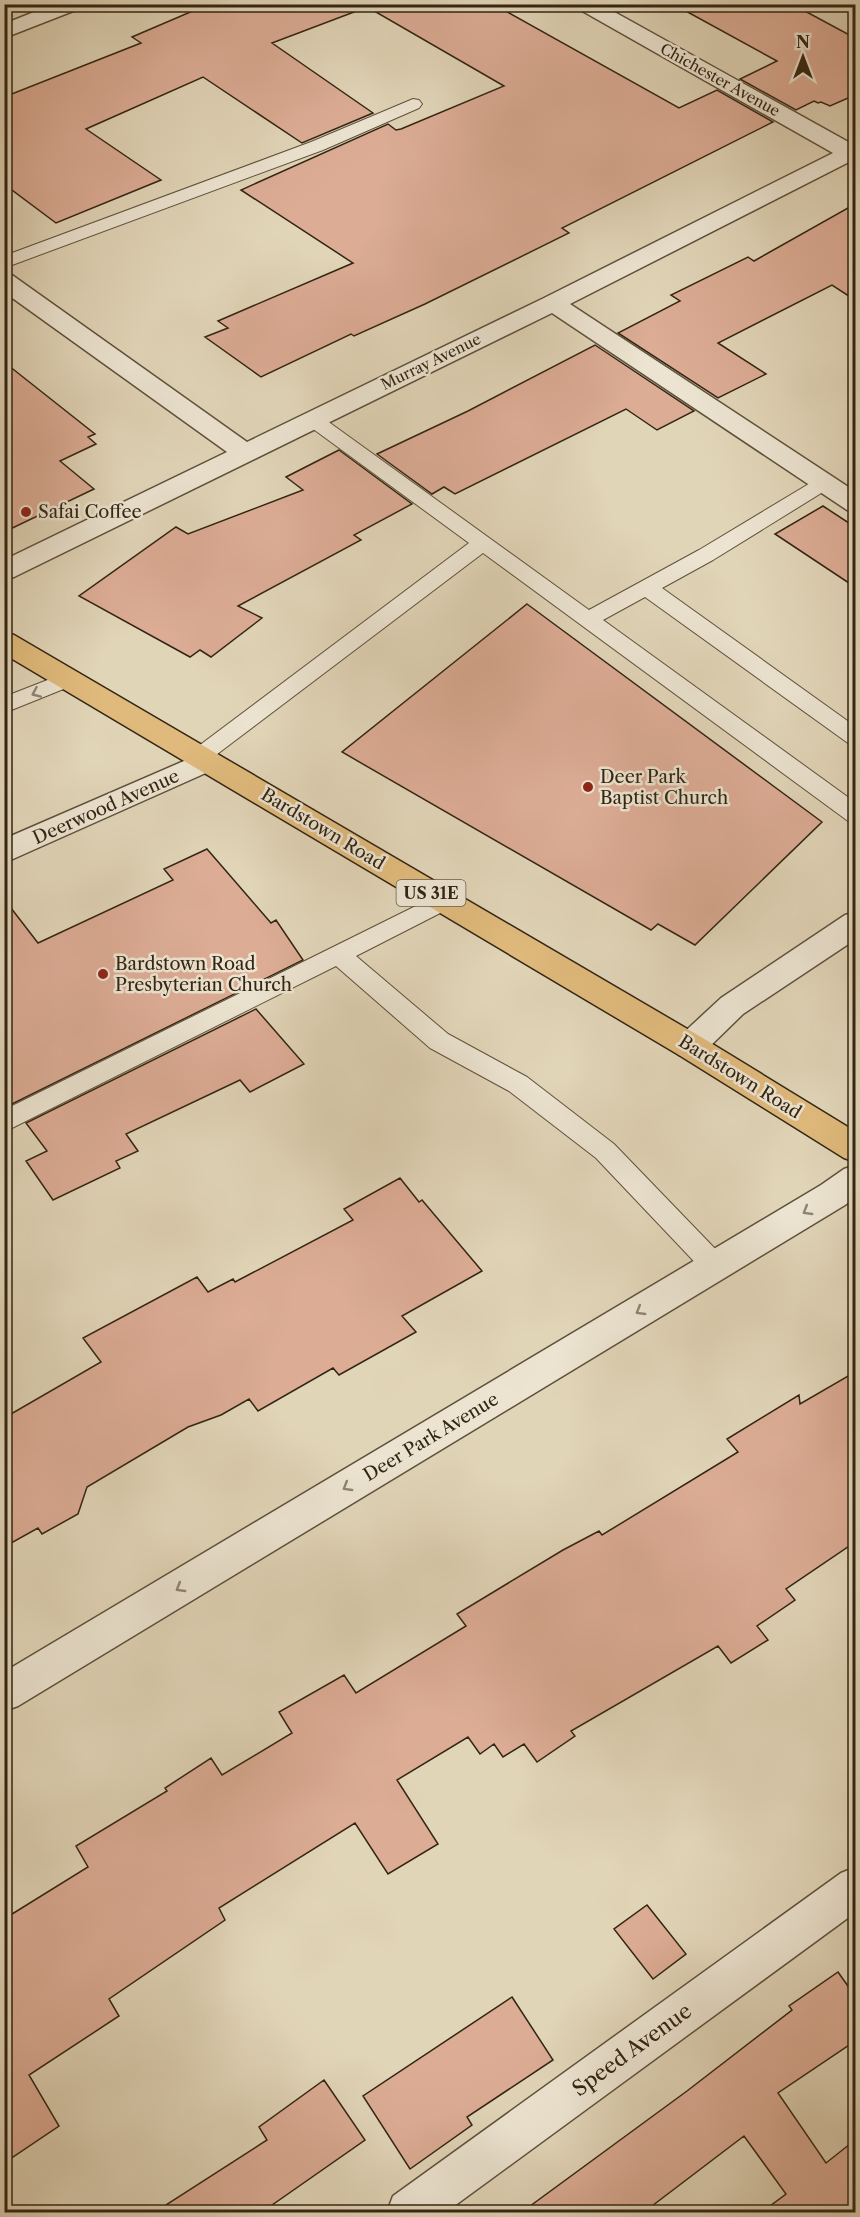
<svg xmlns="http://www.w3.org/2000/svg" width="860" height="2217" font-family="'Libre Caslon Text',serif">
<rect width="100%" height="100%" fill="#e1d5b8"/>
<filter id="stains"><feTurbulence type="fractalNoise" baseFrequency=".00333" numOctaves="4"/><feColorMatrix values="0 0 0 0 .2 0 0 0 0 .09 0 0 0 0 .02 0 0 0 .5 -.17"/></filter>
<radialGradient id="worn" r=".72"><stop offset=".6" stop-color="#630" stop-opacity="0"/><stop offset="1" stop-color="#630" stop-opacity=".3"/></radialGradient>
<path fill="#dcac95" stroke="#322513" stroke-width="1.5" d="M209,4h152l1,5 -90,34 101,70 -71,30 -99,-66 -117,52 75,51 -105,43 -52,-39v-87l137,-54 -9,-6z
M362,4h131l186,104 38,-18 56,32 -211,106 7,5 -144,71 -71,32 -3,-2 -90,43 -56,-40 23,-9 -10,-7 135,-58 -112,-73 147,-66 8,6 5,-1 103,-43z
M673,4h119l63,34v57l-25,11 -9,-4 -3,1 -4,-2 -18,9 -56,-31 37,-18z
M855,204v96l-23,-15 -114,58 48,31 -48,24 -100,-65 62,-32 -9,-6 77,-38 6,4z
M595,345l99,66 -37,19 -31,-21 -171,85 -11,-7 -12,7 -55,-40 91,-43z
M4,362l91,72 -7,3 8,7 -36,17 34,28 -90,43z
M339,450l73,54 -58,31 7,5 -123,66 24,12 -51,39 -11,-7 -10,7 -111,-61 97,-69 12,7 115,-44 -17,-13z
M823,506l32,21v60l-80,-53z
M527,604l295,218 -127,123 -37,-21 -7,6 -309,-178z
M207,849l64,74 5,-3 27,40 -291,144 -8,-11v-194l34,44 135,-63 -9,-11z
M256,1009l48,55 -54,28 -10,-12 -114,54 12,17 -22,10 4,7 -67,32 -27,-39 21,-10 -21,-28z
M400,1178l19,24 3,-2 60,71 -80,45 14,16 -77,43 -6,-7 -75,43 -9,-12 -28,16 -33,12 -101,60 -9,27 -36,20 -4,-6 -34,19v-129l97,-56 -18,-24 114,-61 11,15 25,-13 2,3 118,-62 -9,-11z
M855,1372v170l-69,47 9,11 -38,26 11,14 -37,23 -13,-17 -147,85 4,5 -38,26 -13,-18 -21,13 -9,-13 -14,10 -12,-17 -71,43 41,64 -50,30 -33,-51 -136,85 6,12 -116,79 10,17 -90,59 30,51 -55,37v-244l84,-52 -12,-21 91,-55 -2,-3 46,-30 11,17 70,-42 -13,-21 65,-37 12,18 110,-67 -9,-12 106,-64 36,-19 3,4 136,-83 -11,-13 72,-44 1,9z
M647,1905l39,49 -33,25 -39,-50z
M838,1972l17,24v45l-77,52 48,70 29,-23v72h-93l24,-18 -42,-58 -100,76h-122l165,-121 105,-81 -3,-4z
M512,1997l41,63 -86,57 5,8 -62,44 -47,-73z
M324,2080l41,60 -103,72h-107l112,-72 -8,-13z"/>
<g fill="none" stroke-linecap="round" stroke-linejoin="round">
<defs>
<path id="lane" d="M592,4h24l-2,3 -21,8 -8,-5z
M413,99l6,1 3,4 -3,4 -96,42 -319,118v-12l307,-114z
M312,413l7,2 270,195 110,-60 118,-71 7,-2 7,2 3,4 -3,4 -118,73 -51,28 194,139v19l-8,-3 -203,-146 -42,23 253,183v20l-8,-2 -365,-268 -275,208 -8,3 -8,-3 -3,-5 3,-5 277,-208 -164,-120 -3,-4 3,-4z
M68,672l8,2 3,5 -3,5 -72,29v-16z
M444,892l8,3 4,6 -4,6 -96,49 92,78 79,43 87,67 110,114 4,8 -4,8 -9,3 -9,-3 -110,-116 -87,-67 -79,-43 -94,-82 -332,166v-22z"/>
<path id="street" d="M54,4h30l-3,4 -77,30v-14z
M574,4h26l252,140 4,-1v20l-5,-2 -281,143 286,188v20l-9,-2 -295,-197 -538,264 -10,3v-20l223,-108 -223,-160v-19l8,2 235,167 297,-144 289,-145 -256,-145z
M207,751l10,3 5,7 -5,7 -213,95v-24z
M856,912v27l-113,75 -42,41 -11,3 -11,-3 -5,-9 5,-9 42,-39 124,-83z
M856,1165v32l-11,8 -827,501 -14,5v-39l817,-487 23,-16z
M856,1867v45l-410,300h-59l6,-16 448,-323z"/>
<path id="primary" d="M4,632l10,3 687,402 155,95v30l-12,-4 -165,-103 -675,-401z"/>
</defs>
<use href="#lane" stroke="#5e513c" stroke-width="2"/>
<use href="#street" stroke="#5e513c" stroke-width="3"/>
<use href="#primary" stroke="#322513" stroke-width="3"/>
<use href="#lane" fill="#ece4d1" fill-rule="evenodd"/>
<use href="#street" fill="#ece4d1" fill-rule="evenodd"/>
<use href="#primary" fill="#e0ba7c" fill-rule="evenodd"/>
</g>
<defs><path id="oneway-chevron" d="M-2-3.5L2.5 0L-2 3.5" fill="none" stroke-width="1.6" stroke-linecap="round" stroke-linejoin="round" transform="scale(1.5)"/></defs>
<g stroke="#8f8472">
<use href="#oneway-chevron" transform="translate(36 693) rotate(156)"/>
<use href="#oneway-chevron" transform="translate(807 1211) rotate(149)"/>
<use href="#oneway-chevron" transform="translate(640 1311) rotate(149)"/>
<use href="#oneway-chevron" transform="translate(347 1487) rotate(149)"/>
<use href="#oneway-chevron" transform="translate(180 1588) rotate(149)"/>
</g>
<g fill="#8f2418" stroke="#ece4d1" stroke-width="2">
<circle cx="26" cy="512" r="6"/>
<circle cx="588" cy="787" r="6"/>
<circle cx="103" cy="974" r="6"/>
</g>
<g text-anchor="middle" stroke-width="5" stroke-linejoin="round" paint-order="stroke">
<g font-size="15" fill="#322513" stroke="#ece4d1">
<text transform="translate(720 80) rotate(29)" y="5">Chichester Avenue</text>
<text transform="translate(431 362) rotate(-26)" y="5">Murray Avenue</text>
</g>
<rect fill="#ece4d1" stroke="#6a5e4c" stroke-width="1.5" x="396.5" y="880" width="69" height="26" rx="4.5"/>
<g font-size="16" font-weight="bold" fill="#322513">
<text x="431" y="899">US 31E</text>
</g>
<g font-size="18" fill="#322513" stroke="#ece4d1" text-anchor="start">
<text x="38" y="518">Safai Coffee</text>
<text x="600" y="783">Deer Park<tspan x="600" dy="21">Baptist Church</tspan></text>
<text x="115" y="970">Bardstown Road<tspan x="115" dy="21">Presbyterian Church</tspan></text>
</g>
<g font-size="18" fill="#322513" stroke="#ece4d1">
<text transform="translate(106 807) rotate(-24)" y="6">Deerwood Avenue</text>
<text transform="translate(323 829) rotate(31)" y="6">Bardstown Road</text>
<text transform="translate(740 1077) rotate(32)" y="6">Bardstown Road</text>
<text transform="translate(431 1437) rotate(-31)" y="6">Deer Park Avenue</text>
</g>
<g font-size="21" fill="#322513" stroke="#ece4d1">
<text transform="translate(632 2050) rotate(-36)" y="7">Speed Avenue</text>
</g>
</g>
<rect width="860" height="2217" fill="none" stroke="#e1d5b8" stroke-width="24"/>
<rect x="6" y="6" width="848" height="2205" fill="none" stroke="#322513" stroke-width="3"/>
<rect x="12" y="12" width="836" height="2193" fill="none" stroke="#322513" stroke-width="1.5"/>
<g transform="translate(803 57)" stroke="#ece4d1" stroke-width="4.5" paint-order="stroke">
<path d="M0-4.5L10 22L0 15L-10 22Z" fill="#322513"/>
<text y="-9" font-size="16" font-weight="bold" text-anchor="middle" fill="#322513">N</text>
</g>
<rect width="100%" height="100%" filter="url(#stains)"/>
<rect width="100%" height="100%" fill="url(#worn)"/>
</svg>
